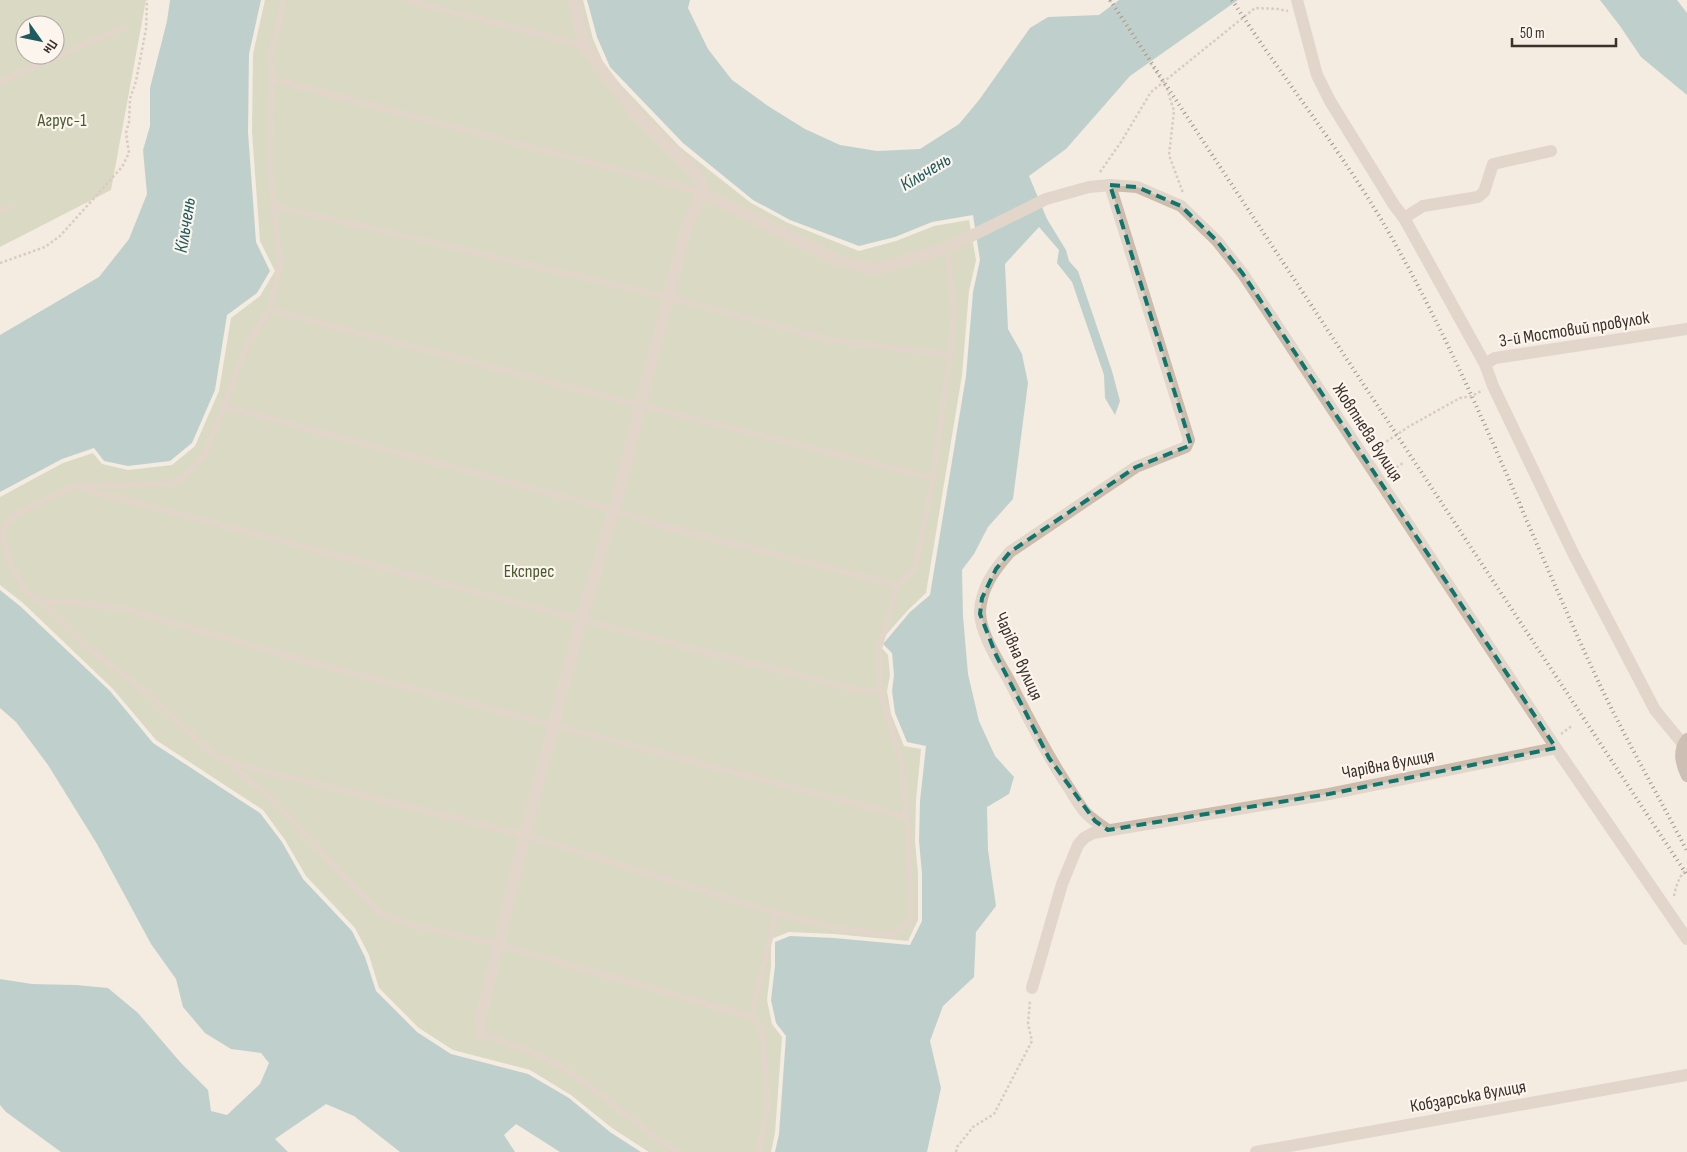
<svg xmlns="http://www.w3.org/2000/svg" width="1687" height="1152" font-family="'Sofia Sans Condensed',sans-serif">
<rect width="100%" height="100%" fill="#f4ebe1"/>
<path fill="#b8c4a0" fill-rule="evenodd" d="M0,0h146l-35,190 -111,57zM25,25h30v30h-30z
M265,0h318l10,39 13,30 74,78 71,56 37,20 71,28 37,-10 38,-15 35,-6 7,40 -7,31 -7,84 -36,218 -18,17 -30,34 10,11 2,20 -3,16 4,23 13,32 17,3 -5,51 -1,41 3,33v46l-10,21 -74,-7 -45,-2 -18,7v27l-4,34 5,24 10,13 -7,96 -4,19h-122l-37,-24 -41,-33 -41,-25 -77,-20 -34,-22 -40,-40 -10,-33 -14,-27 -49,-52 -21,-36 -22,-30 -107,-70 -43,-51 -90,-86 -23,-18v-88l63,-34 30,-10 9,11 26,6 44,-5 23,-19 24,-55 12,-73 29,-22 15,-25 -15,-30 -8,-109 1,-78z"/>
<path fill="#7fb0b2" d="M170,0h91l-12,54 -1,78 8,110 14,29 -13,22 -30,22 -12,75 -23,53 -22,18 -42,5 -24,-5 -10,-13 -32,11 -62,33v-157l99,-58 30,-38 18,-45 -4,-44 7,-24v-38l17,-67z
M587,0h103l-2,8 20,41 24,31 36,26 37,23 35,16 37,6 43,-2 39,-25 20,-24 51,-72 18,-11 51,-2 20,-15h119l-108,76 -64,73 -37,27 18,43 19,31 3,11 9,10 34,100 8,30 -5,14 -10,-17 -1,-23 -32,-93 -15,-19 2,-13 -20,-23 -34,37 3,65 14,25 6,29 -15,116 -25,28 -14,27 -12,16 1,46 5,58 11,47 16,35 19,21 -5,17 -22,13 1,43 8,56 -20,26 -2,45 -31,29 -13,35 11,47 -14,64h-152l4,-18 7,-98 -10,-13 -5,-23 4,-34v-24l15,-6 44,2 76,7 12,-24v-47l-3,-33 1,-40 6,-55 -19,-4 -12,-29 -3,-22 2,-16 -2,-22 -9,-9 27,-32 20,-17 36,-219 7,-84 7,-32 -7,-45 -41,7 -37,15 -36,9 -69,-26 -37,-20 -70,-57 -73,-76 -13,-30z
M1600,0h77l10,13v82l-46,-38 -21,-31z
M0,590l20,16 90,85 43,52 107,70 22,29 21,37 49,52 13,26 11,34 41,41 34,22 77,20 41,24 41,34 31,20h-81l-44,-28 -12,11 11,17h-115l-46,-36 -28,-12 -51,35 13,13h-227l-55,-40 -6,-7v-126l32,5 44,1 32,3 30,25 43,50 27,27 3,21 16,4 33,-31 9,-21 -8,-10 -30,-4 -26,-16 -22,-26 -7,-28 -25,-35 -54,-100 -49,-79 -32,-43 -16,-14z"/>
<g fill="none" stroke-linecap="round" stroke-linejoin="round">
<path stroke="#b9a596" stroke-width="2.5" stroke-dasharray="2.5 2.5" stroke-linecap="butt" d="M1110,0l57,89 7,22 -5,44 14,38
M1100,172l21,-30 30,-50 104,-84 23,1 10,2
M0,263l45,-16 15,-11 62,-69 7,-14 -3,-20 3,-11 1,-23 6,-18 10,-52 1,-29
M1374,450l34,-23 52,-29 12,-2 11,-6
M1388,473l15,-10
M1561,734l12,-9
M1674,896c2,-10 5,-20 13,-27
M956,1152l1,-5 16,-20 21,-13 38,-73 -4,-17 2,-23"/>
<path stroke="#cdbbac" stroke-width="6" d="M284,0l-14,58 2,21 -2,92 10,92 -10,47 -23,35 -41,108 -19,21 -16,10 -96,2 -55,26 -14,11 -4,15 10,30 15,25 14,8 46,46 60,46 63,59 17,9 49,42 79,85 26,26 32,11 84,19 254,73
M406,0l178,46
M272,79l430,113
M0,82l124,-55
M275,206l393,91 162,43 120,15
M0,212l9,-5
M270,310l370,95 293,73
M223,406l391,104 46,15 237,60
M84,489l617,162 161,40 18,-1
M41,601l31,1 53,7 174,50 608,158
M228,762l297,73 251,78 60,15 55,7 20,-15 -4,-103 -6,-55 -21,-72 -1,-41 18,-64 18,-18 18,-89 17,-123 4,-42 -7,-65
M481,1034c28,10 59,19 85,36 39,25 72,57 111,82
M759,1152l9,-47 -6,-77 -11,-11 25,-104"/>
<path stroke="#cdbbac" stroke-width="12" d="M1297,0l20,75 13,26 64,104 10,13 81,146 8,22 80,167 82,157 28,34
M702,192l135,68 38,10 72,-22 99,-49 43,-12 21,-2 27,2 44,19 36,35 26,33 313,474 131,191
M1404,218l19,-12 55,-9 6,-5 9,-28 58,-13
M1485,364l10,-6 192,-29
M1108,830c-9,-6 -17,-11 -24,-19 -6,-8 -11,-17 -17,-26 -22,-33 -39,-68 -57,-103 -10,-18 -30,-49 -30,-70 1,-24 14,-42 30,-60l126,-85 50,-20 3,-7 -79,-255
M1032,988l30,-104 16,-39 6,-7 9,-5 236,-39 227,-46
M481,1034l-1,-14 45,-185 56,-215 33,-110 72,-282 16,-36 -3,-15 -66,-66 -49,-65 -10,-46
M1256,1152l431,-77"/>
<path stroke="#a18a7d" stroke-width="12" d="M1687,739c-9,11 -6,25 0,37"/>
<path stroke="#3b302b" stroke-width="4" stroke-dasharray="1 4" stroke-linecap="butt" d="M1110,0l577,875
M1232,0c54,83 117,160 165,247 78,140 134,291 202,436 27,57 59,112 88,168"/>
</g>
<path d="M0 0H1687V1152H0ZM1110,185l27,2 44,19 36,35 26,33 313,474 -227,46 -221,36 -13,-9 -46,-63 -53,-103 -16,-41 2,-16 14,-29 14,-17 126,-85 55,-22z" fill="#f4ebe1" fill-opacity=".55" fill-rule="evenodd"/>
<path fill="none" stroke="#0f766e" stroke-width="4" stroke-dasharray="10 6" stroke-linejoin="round" d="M1110,185l27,2 44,19 36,35 26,33 313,474 -227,46 -221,36 -13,-9 -46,-63 -53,-103 -16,-41 2,-16 14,-29 14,-17 126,-85 55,-22z"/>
<g text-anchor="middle" stroke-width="4.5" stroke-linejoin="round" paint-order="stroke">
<g font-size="18" fill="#4a5a2e" stroke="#fbf5ee">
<text x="62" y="126">Агрус-1</text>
<text x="529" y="577">Експрес</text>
</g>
<g font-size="18" fill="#3b302b" stroke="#fbf5ee">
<text transform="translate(1574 329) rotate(-9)" y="6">3-й Мостовий провулок</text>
<text transform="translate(1368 432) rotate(57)" y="6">Жовтнева вулиця</text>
<text transform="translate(1019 656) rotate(66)" y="6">Чарівна вулиця</text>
<text transform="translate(1388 764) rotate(-11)" y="6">Чарівна вулиця</text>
<text transform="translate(1468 1096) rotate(-10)" y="6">Кобзарська вулиця</text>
</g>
<g font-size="19" font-style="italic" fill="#1f5a5e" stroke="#fbf5ee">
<text transform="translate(925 171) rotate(-31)" y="7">Кільчень</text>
<text transform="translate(184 225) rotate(-81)" y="7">Кільчень</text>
</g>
</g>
<g transform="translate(40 40) rotate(123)"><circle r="24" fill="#fbf5ee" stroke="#aea6a0"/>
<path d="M0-4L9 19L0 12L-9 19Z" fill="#1f5a5e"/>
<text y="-8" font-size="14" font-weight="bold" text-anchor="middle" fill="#3b302b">Пн</text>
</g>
<path d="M1512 38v8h104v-8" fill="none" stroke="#3b302b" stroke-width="2.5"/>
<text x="1520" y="38" font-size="15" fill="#3b302b" stroke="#fbf5ee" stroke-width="4" paint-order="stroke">50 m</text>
</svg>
